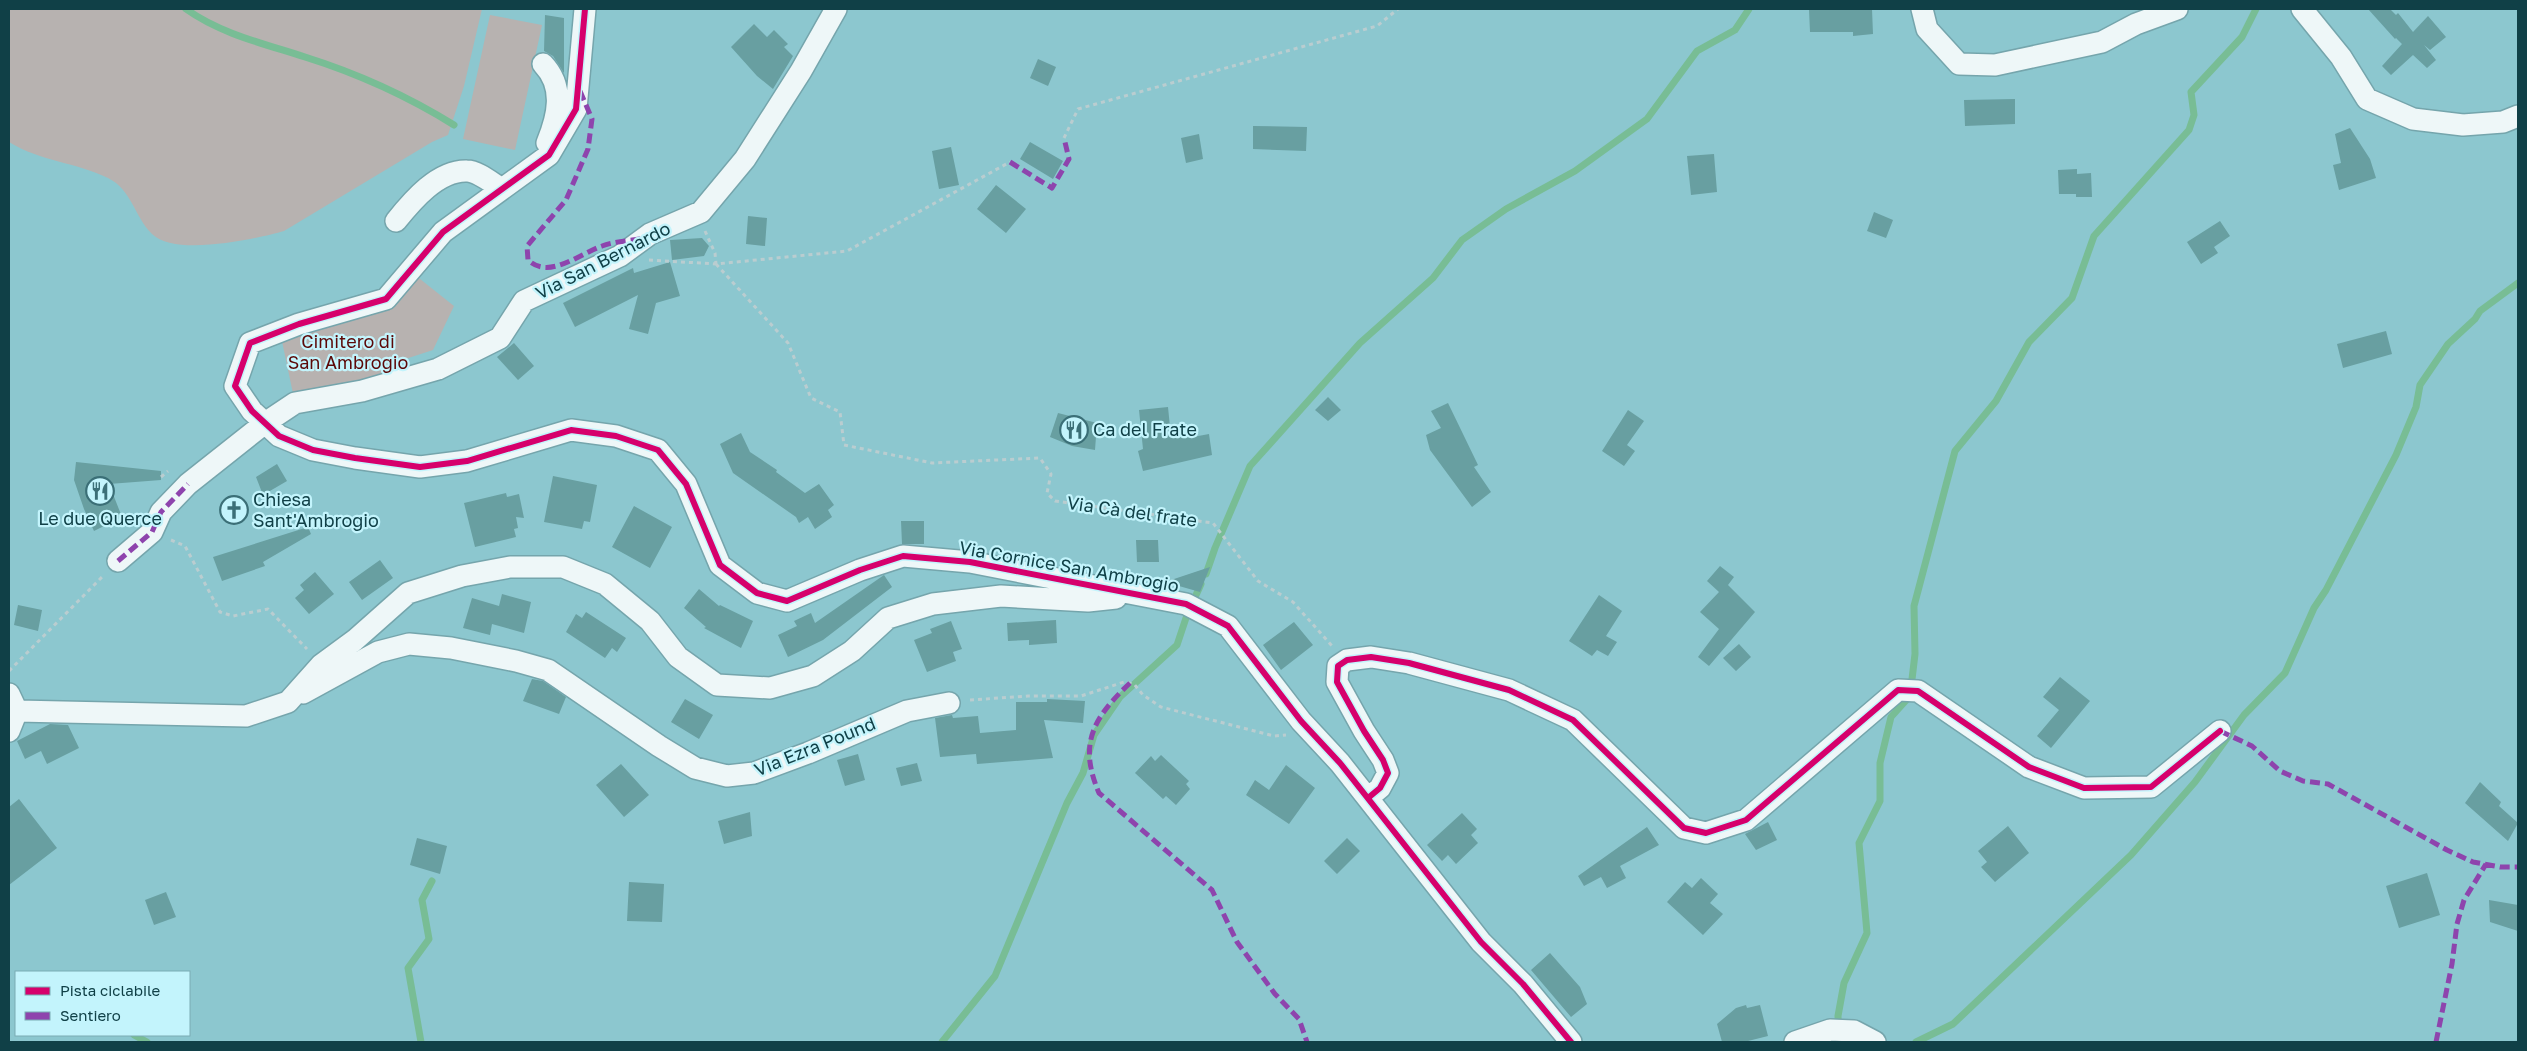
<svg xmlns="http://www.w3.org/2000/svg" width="2527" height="1051" font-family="'Golos Text',sans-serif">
<rect width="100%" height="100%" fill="#8cc7cf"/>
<path fill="#b7b2b0" d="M9,9h473l-18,77 -16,49 -16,7 -148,89c-28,8 -109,26 -132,3 -18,-18 -20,-44 -44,-56 -33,-16 -66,-16 -99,-36z
M490,15l52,10 -27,125 -52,-11z
M410,271l44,35 -21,44 -46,15 6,17 -98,21 -15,-71 106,-33z"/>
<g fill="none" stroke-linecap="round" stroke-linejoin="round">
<path stroke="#78bd95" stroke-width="7" d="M186,9c35,25 79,35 119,48 51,16 104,40 149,68
M1206,574l9,-26 35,-82 110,-123 73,-65 29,-38 44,-31 69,-38 72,-52 50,-68 38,-21 14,-21
M134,1035l13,7
M421,1042l-13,-74 21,-29 -7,-39 10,-19
M942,1042l53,-66 72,-173 16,-30 11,-38 26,-38 57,-52 10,-30 14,-31
M1839,1042l-1,-26 6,-33 23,-50 -8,-90 21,-42v-38l11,-46 19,-21 5,-42 -1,-48 41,-155 41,-50 33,-59 43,-44 22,-62 95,-106 5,-15 -3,-23 51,-55 14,-28
M1916,1042l37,-18 178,-169 64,-73 49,-67 41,-42 29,-65 12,-18 70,-135 20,-48 4,-22 28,-41 27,-25 5,-8 38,-28"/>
</g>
<path fill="#689fa1" d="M1809,9h63l1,25 -20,2v-4h-43z
M2368,9h22l6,6 2,-2 15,19 15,-16 18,21 -16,13 -6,-5 12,15 -9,8 -14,-13 -22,20 -9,-9 20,-22 -6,-6 -1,1z
M545,15l19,3v55l-11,-17 -9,-5z
M754,24l13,13 7,-7 14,14 -4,3 9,9 -20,33 -16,-13 -26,-29z
M1038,59l18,8 -8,19 -18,-8z
M2015,99v25l-50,2 -1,-26z
M1253,126l54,1 -1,24 -53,-2z
M2350,128l20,31 6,19 -37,12 -6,-25 8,-2 -6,-29z
M1199,134l4,25 -17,4 -5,-25z
M1030,142l33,19 -10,18 -33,-20z
M951,147l8,38 -20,4 -7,-38z
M1714,154l3,38 -26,3 -4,-39z
M2077,169v5l14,-1 1,24h-16v-3h-17l-1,-24z
M996,185l30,24 -20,24 -29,-24z
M1874,212l19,8 -7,18 -19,-7z
M748,216l19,2 -2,28 -19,-2z
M2220,221l10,15 -16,11 4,6 -17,11 -14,-22z
M702,238l7,8 -5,10 -32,4 -2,-20z
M670,262l10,34 -24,7 -8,31 -19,-5 9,-34 -63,32 -12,-24 70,-35 1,5z
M2386,331l6,23 -49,14 -6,-24z
M514,343l20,23 -16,14 -21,-23z
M1328,397l13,13 -13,11 -13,-11z
M1448,403l30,62 -4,2 17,25 -19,15 -42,-57 -4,-15 15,-7 -10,-17z
M1168,407l3,30 22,-5v5l16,-3 3,21 -69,16 -5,-20 5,-2 -4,-39z
M1628,410l16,11 -17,24 8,6 -11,15 -22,-15z
M1058,413l39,10 -2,27 -23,-4 -22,-9z
M741,433l9,19 27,18 -1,2 29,21 14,-9 15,21 -6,5 4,7 -17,12 -7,-12 -9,6 -3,-6 -63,-44 -13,-29z
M76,462l85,9v9l-52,4 13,33 -28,14 -10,-22 -10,-29z
M277,464l10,17 -24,14 -7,-18z
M553,476l44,9 -7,37 -6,-1 -2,8 -38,-7z
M506,493l1,4 12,-3 5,24 -8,-1 2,11 -4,1 2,8 -41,10 -11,-44z
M634,506l38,21 -22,41 -38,-21z
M901,521h23v23h-22z
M308,527l3,7 -48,28 2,4 -43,15 -9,-24z
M1136,540h22l1,22h-22z
M380,560l13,18 -31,22 -13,-18z
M1720,566l14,11 -6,8 27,27 -46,54 -11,-9 21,-28 -19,-17 19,-20 -12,-11z
M1210,567l-10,25 -35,-10z
M315,572l19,22 -25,20 -14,-16 9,-8 -4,-5z
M884,575l8,12 -69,53 -35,17 -10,-22 19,-9 -3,-5 17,-8 4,10z
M699,589l20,17 1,-1 33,16 -12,27 -37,-20 2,-1 -22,-19z
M502,594l29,8 -7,31 -32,-9 -2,11 -27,-7 9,-30 27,8z
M1599,595l23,16 -16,25 11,6 -9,14 -11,-6 -5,6 -23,-15z
M18,605l24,5 -4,21 -24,-6z
M586,612l40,26 -9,14 -5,-4 -7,10 -39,-26 10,-18 6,4z
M1056,620l1,23 -28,2v-5l-21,1 -1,-18z
M951,621l11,28 -9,3 3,9 -29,11 -13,-32 18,-7 -2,-4z
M1294,622l19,23 -32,25 -18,-25z
M1739,644l12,13 -15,14 -13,-13z
M2060,677l30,24 -39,47 -14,-12 22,-26 -16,-13z
M532,679l11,2 23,16 -7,17 -36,-13z
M685,699l28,16 -14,24 -28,-17z
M1047,699l38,2 -2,22 -39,-3 9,38 -76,6 -1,-10 -36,3 -5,-39 17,-3 1,3 25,-2 2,17 36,-3v-28h31z
M50,724l18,1 11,23 -32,16 -6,-13 -16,8 -8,-18z
M858,754l7,26 -20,6 -8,-26z
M1161,755l28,26 -3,3 4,5 -14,16 -10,-9 -3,3 -28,-26 16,-17 4,5z
M917,763l5,18 -21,5 -5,-18z
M621,764l28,31 -25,22 -28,-32z
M1286,765l29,23 -26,36 -43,-29 9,-15 14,10z
M2480,782l21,20 -2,4 19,17 -10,18 -43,-38z
M19,799l38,49 -48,37v-78z
M750,812l2,24 -28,8 -6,-23z
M1462,813l15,16 -6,6 7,8 -22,21 -8,-9 -6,6 -15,-16z
M1768,822l9,18 -21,10 -11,-16z
M2008,826l21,27 -34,29 -14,-15 6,-5 -9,-11z
M1647,827l12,18 -39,21 6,12 -19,10 -6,-11 -17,9 -6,-10z
M417,838l30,8 -7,28 -30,-9z
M1347,838l13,13 -23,23 -13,-13z
M2427,873l13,42 -41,13 -13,-42z
M1701,878l17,16 -8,9 13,11 -20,21 -36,-33 18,-20 7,6z
M629,882l35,2 -2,38 -35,-1z
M166,892l10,25 -22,8 -9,-25z
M2489,900l29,5v26l-28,-9z
M1550,953l30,34 7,17 -16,13 -40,-47z
M1746,1005l1,3 13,-3 8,31 -24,6h-22l-5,-18 19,-16z"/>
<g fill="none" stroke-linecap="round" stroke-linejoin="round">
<defs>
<path id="minor" d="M585,9l-9,100 -27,46 -106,77 -57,67 -87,25 -49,19 -15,43 17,25 27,25 34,14 42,8 65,9 47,-6 104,-31 45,6 42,14 28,34 34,81 37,28 30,8 73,-31 43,-14 67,6 216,42 42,22 73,95 39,42 141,179 42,42 48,58
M1922,9l5,20 32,35 36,1 107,-23 34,-18 41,-15
M2302,9l39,48 26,42 46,20 50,6 40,-3 15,-6
M543,64c22,23 15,52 4,79
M396,221c16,-20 42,-51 71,-50 11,0 26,13 35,18
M118,561l34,-29 9,-20 27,-28 77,-61 30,-20 67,-12 76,-22 62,-31 24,-37 96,-45 30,-22 51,-22 44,-53 56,-88 35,-62
M303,693l75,-41 31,-8 42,4 65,13 32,9 111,76 36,22 32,8 27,-3 54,-20 99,-42 42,-8
M9,694l8,17 -8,20
M17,711l229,5 42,-14 33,-37 34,-25 53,-47 54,-17 48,-9h53l42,17 45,37 28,36 39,28 53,3 43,-12 39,-25 36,-33 45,-14 68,-8 87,5 28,-3
M1368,798l12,-10 8,-15 -5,-13 -19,-29 -27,-49 1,-16 9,-6 24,-3 38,6 100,27 64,30 111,108 22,5 40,-13 152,-130 20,1 111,76 55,21 67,-1 69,-56
M1795,1042l35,-12 24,1 21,11"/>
</defs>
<use href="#minor" stroke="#75a5ac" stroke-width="24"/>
<path stroke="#bacdd0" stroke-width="3" stroke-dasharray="4 4" stroke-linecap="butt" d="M1064,138l14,-29 299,-83 21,-17
M705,231l10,22 1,11
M649,260l67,4 131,-13 163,-89
M716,264l72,79 23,55 29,14 4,33 88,18 108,-5 11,16 -4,19 8,8 158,22 45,58 35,21 39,44
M161,477l7,-6
M171,540l14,6 35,66 13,4 35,-7 39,40
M9,671l95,-96
M970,700l58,-4h53l43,-14 10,2 9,11 18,12 113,29 12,-1"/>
<use href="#minor" stroke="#eef7f8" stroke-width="21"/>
<path stroke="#8e44ad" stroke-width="5" stroke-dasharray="10 5" stroke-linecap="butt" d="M580,91l12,28 -4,30 -22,51 -39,46 1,14c21,20 51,-6 74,-14 13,-5 29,-5 42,-8
M1010,162l42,26 17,-29 -5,-21
M118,561l34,-29 9,-20 27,-28
M1130,683c-37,35 -52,61 -31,110l113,97 25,52 38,52 24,25 8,23
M2220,731l32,15 28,25 23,10 25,3 119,66 26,12 27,5h18
M2436,1042l16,-78 5,-40 7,-24 22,-36"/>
<defs>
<path id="cycleway" d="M585,9l-9,100 -27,46 -106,77 -57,67 -87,25 -49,19 -15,43 17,25 27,25 34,14 42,8 65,9 47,-6 104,-31 45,6 42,14 28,34 34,81 37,28 30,8 73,-31 43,-14 67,6 216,42 42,22 73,95 39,42 141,179 42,42 48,58
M1368,798l12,-10 8,-15 -5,-13 -19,-29 -27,-49 1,-16 9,-6 24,-3 38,6 100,27 64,30 111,108 22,5 40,-13 152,-130 20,1 111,76 55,21 67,-1 69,-56"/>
</defs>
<use href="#cycleway" stroke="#c3f4fc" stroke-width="9"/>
<use href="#cycleway" stroke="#d6006c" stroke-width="6"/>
</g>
<defs>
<symbol id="restaurant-ring" viewBox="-11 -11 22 22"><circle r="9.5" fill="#c3f4fc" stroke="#3b6f77" stroke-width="1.5"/><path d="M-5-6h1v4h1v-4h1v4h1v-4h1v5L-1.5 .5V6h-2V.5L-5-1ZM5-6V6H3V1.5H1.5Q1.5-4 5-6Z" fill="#3b6f77"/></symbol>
<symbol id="church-ring" viewBox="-11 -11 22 22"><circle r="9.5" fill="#c3f4fc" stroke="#3b6f77" stroke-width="1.5"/><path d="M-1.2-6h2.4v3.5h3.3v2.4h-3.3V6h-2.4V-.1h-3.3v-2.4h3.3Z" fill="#3b6f77"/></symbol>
</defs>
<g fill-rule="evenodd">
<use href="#restaurant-ring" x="1058" y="414" width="32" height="32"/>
<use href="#restaurant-ring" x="84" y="475" width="32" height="32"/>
<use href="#church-ring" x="218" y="494" width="32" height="32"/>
</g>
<g text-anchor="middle" stroke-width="4.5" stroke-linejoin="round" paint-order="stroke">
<g font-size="18" fill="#104047" stroke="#c3f4fc">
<text transform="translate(603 261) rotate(-27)" y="6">Via San Bernardo</text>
<text transform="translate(1132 512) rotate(8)" y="6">Via Cà del frate</text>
<text transform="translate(1069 567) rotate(10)" y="6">Via Cornice San Ambrogio</text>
<text transform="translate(815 747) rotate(-22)" y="6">Via Ezra Pound</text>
</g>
<g font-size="18" fill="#5c0807" stroke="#c3f4fc">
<text x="348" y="348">Cimitero di<tspan x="348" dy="21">San Ambrogio</tspan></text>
</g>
<g font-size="18" fill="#104047" stroke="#c3f4fc" text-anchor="start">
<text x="1093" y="436">Ca del Frate</text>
<text x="253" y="506">Chiesa<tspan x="253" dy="21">Sant'Ambrogio</tspan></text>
<text x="100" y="525" text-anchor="middle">Le due Querce</text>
</g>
</g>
<rect width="2527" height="1051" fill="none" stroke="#104047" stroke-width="20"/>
<rect x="15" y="971" width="175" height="65" fill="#c3f4fc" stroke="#7bacb4"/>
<rect x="25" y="987" width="25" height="8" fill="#d6006c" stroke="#7bacb4"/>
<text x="60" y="996" font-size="15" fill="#104047">Pista ciclabile</text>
<rect x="25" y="1012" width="25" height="8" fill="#8e44ad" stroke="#7bacb4"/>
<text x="60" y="1021" font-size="15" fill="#104047">Sentiero</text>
</svg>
